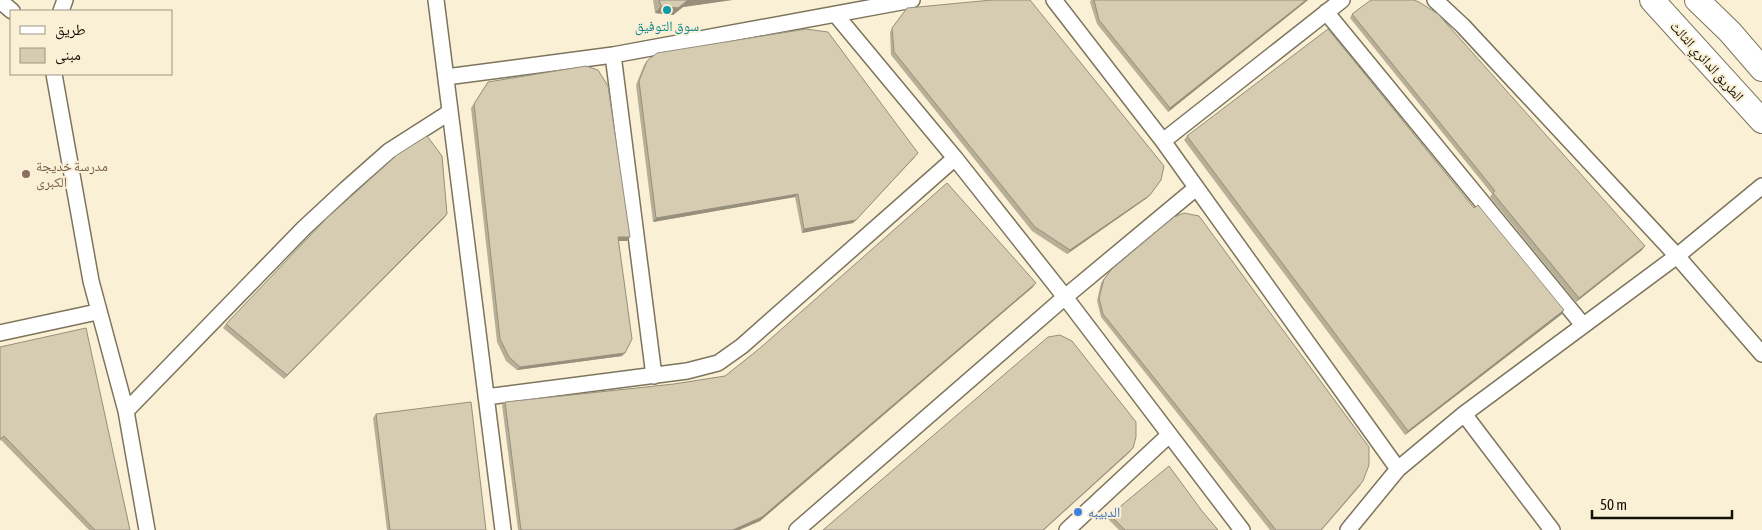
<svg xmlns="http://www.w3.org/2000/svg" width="1762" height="530" font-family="'Asap Condensed','Noto Naskh Arabic',sans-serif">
<rect width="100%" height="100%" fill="#faf0d5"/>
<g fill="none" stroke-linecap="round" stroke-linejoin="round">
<defs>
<path id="street" d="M436,0l67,530
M1054,0l109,141 235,328
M1435,0l28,26 214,230 85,98
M0,1l12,10
M61,11l4,-11
M1326,12l257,313
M836,15l119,143 110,139 177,233
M613,55l41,321
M54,74l37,207 35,130 21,119
M446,77l167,-22 299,-55
M1163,141l179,-141
M0,333l97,-21
M486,397l201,-26 31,-8 24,-17 213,-188
M126,411l178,-183 42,-39 43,-38 61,-39
M1464,414l88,116
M797,530l268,-233 131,-109
M1067,530l102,-95
M1348,530l50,-61 66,-55 213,-158 85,-70"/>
<path id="primary" d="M1652,0l110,121
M1697,0l33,32 32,37"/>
</defs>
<use href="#street" stroke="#7d745c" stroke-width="18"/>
<use href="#primary" stroke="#7d745c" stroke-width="26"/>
<use href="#street" stroke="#fff" stroke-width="15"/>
<use href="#primary" stroke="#fff" stroke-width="24"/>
</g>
<path fill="#b7af98" d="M653,0h79l-49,7 -10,8 -18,-2z
M1091,0h217l-140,112 -71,-88 -7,-22z
M907,8l240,190 -80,56 -35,-23 -141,-176 -1,-23z
M1352,14l290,236 -66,52 -86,-105 2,-3 -142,-176z
M647,61l268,96 -62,66 -51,10 -7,-36 -142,25 -17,-137 8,-20z
M488,82l139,159h-9l4,115 -105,14 -11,-9 -9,-19 -26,-234z
M1187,136l375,178 -157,121 -221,-295z
M447,214l-3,4 -160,161 -61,-51 3,-4z
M1112,269l249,216 -39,45h-52l-169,-213 -4,-16 4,-18z
M1033,287l-273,234 -21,9h-221l-16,-125 3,-3 169,-18 51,-8z
M0,347l130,183h-41l-88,-90 -1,1z
M376,414l110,116h-99l-14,-112z
M1202,511l16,19h-99l-11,-11 2,-4z"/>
<path fill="#958f7c" d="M688,0h44l-49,7 -10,8 -18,-2 6,-7z
M1306,0h2l-140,112 2,-4z
M918,153l-65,70 -51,10 2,-4z
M1161,180l-14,18 -80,56 3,-4z
M798,194l-3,3 -142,25 3,-4z
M447,214l-3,4 -160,161 3,-4z
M618,237h12l-3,4h-12z
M1645,246l-3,4 -66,52 3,-4z
M1036,283l-3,4 -273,234 -21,9h-6z
M1564,310l-2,4 -157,121 3,-4z
M625,353l-3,3 -105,14 3,-3z
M1133,448l-3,4 -86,78h-1z"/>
<path fill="#d5ccb1" stroke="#958f7c" d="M659,0h29l-10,8 -17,-2z
M992,0h38l134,166 -3,14 -11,15 -80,55 -35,-23 -141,-175 -2,-24 15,-20z
M1094,0h212l-136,108 -71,-88z
M1371,0h43l5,2 19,12 207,232 -66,52 -86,-105 2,-2 -143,-177z
M806,29l22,3 90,121 -62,67 -52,9 -6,-35 -142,24 -17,-137 8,-20 10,-8z
M1328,29l146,179 4,-3 86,105 -156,121 -221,-295z
M586,66l12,4 10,16 22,151h-12l14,102 -7,14 -105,14 -11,-10 -9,-18 -26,-235 14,-22z
M427,136l15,20 5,58 -160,161 -61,-51 101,-106 70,-63z
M947,183l89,100 -274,234 -29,13h-212l-16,-128 169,-18 51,-8 34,-27z
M1184,213l15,3 170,231v18l-6,16 -42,49h-45l-173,-216 -4,-16 5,-19 8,-10 62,-52z
M86,328l44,202h-35l-91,-94 -4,3v-92z
M1060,335l12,6 64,81v15l-3,11 -90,82h-220l225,-193z
M471,402l15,128h-96l-14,-116z
M1169,466l33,45 16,19h-93l-15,-15z"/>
<circle fill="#0f9aa8" stroke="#faf0d5" stroke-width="2" cx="667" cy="10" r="5"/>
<circle fill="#8d6e63" stroke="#faf0d5" stroke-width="2" cx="26" cy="174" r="5"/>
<circle fill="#3f7fe0" stroke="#faf0d5" stroke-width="2" cx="1078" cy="512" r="5"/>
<g text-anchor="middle" stroke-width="4" stroke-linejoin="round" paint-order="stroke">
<g font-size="14" fill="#0d838f" stroke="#faf0d5">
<text x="667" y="31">سوق التوفيق</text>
</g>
<g font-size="14" fill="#131007" stroke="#faf0d5">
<text transform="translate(1707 61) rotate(48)" y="5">الطريق الدائري الثالث</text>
</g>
<g font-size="14" fill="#785e54" stroke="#faf0d5" text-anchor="start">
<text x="36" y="171">مدرسة خديجة<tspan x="36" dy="16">الكبرى</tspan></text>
</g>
<g font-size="14" fill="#366cbe" stroke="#faf0d5" text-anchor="start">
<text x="1088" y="517">الدبيبه</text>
</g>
</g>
<rect x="10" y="10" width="162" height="65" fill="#faf0d5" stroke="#9e9683"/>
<rect x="20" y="26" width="25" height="8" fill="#ffffff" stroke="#9e9683"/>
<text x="55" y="35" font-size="15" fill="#131007">طريق</text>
<rect x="20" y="48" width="25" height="15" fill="#d5ccb1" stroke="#9e9683"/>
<text x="55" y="60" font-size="15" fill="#131007">مبنى</text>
<path d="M1592 510v8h140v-8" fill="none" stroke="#131007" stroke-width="2.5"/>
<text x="1600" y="510" font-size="15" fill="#131007" stroke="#faf0d5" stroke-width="4" paint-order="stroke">50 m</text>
</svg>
